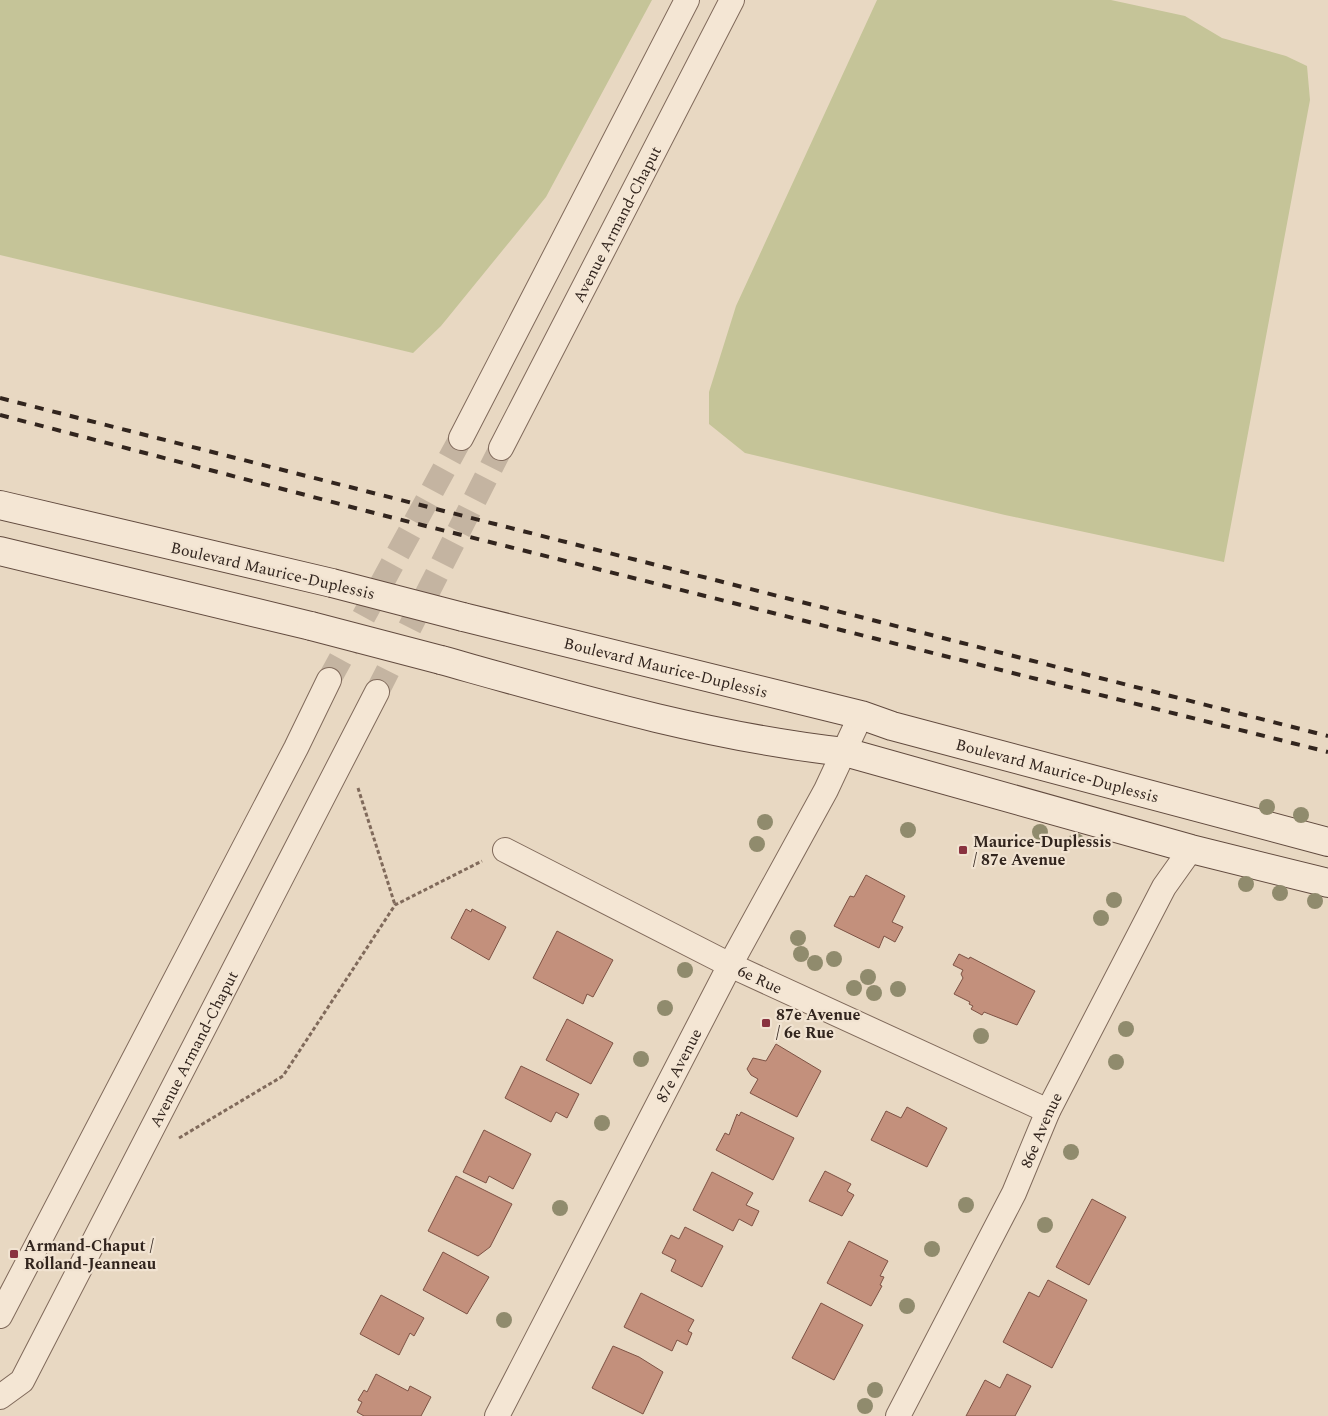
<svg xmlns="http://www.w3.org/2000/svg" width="1328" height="1416" font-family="Spectral,serif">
<rect width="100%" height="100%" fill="#e8d8c2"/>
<path fill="#c5c498" d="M0,0h652l-106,197 -105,129 -28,27 -413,-98z
M877,0h234l74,16 37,22 64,18 21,10 3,34 -86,462 -219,-47 -260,-62 -36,-29v-32l27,-86z"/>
<path fill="#c3907c" stroke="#7d5244" d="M866,875l39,21 -13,26 11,5 -8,15 -11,-6 -5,12 -45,-22 16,-30 4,1z
M466,909l5,3 1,-3 34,18 -17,33 -38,-22z
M557,931l56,29 -20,37 -6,-3 -4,10 -50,-26z
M959,954l10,5 1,-2 65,34 -18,34 -33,-13 -2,3 -11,-6 2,-3 -4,-2 1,-2 -16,-8 9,-16 -2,-4 2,-4 -10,-5z
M567,1019l46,24 -22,41 -45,-24z
M776,1044l45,27 -24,46 -47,-24 8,-14 -7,-4 -4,-6 6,-11 13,3z
M521,1066l58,28 -12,24 -11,-6 -5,10 -46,-24z
M907,1107l40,21 -20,39 -56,-27 15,-29 15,7z
M741,1112l53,26 -21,42 -57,-30 9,-17 4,2 8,-21 2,2z
M484,1130l47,24 -18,35 -24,-13 -3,7 -23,-11z
M825,1171l26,13 -4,7 7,4 -12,21 -33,-15z
M712,1172l41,21 -7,12 13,6 -7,15 -13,-7 -6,12 -40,-21z
M456,1176l56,28 -22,43 -12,9 -50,-25z
M1092,1199l34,18 -37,68 -33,-18z
M685,1227l38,19 -21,41 -31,-16 5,-11 -14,-7 9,-18 8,4z
M849,1241l39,20 -8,15 4,1 -4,8 2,1 -11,20 -44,-23z
M443,1252l46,25 -22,37 -44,-24z
M1048,1280l39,20 -35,68 -49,-26 26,-50 10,5z
M641,1293l53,27 -6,11 4,2 -5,12 -10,-5 -5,11 -48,-24z
M381,1295l43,23 -10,18 -4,-3 -11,22 -39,-21z
M821,1303l42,22 -29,55 -42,-22z
M613,1346l26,11 24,15 -20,42 -51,-26z
M376,1374l32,17 2,-5 21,11 -10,19h-57l-7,-4 5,-10 -4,-2 6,-10 3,2z
M1007,1374l24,12 -16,30h-49l19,-36 15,8z"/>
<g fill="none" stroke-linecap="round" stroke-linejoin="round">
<path stroke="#c4b4a1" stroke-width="24" stroke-dasharray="24 12" stroke-linecap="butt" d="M329,680l132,-242
M377,692l124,-244"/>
<defs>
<g id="street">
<path d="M461,438l226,-438"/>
<path id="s1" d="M501,448l231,-448"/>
<path id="s2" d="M505,850l225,115 318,146"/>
<path d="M0,1316l296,-568 33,-68"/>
<path id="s3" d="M0,1397l22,-16 355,-689"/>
<path id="s4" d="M497,1416l233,-451 96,-175 35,-75"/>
<path id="s5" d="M898,1416l116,-223 34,-82 116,-224 27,-38"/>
</g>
<g id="secondary">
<path d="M0,505l332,78"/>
<path d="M0,551l311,75"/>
<path id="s6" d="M463,617l398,98 31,11 436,116"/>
<path d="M441,660c132,37 267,77 404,92l346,97 137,34"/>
</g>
</defs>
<use href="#street" stroke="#806a5b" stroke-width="26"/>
<use href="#secondary" stroke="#624b3f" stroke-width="30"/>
<path stroke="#806a5b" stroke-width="3" stroke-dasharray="4 2.5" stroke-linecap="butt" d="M358,788l37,117
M179,1138l104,-62 112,-171 87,-44"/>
<use href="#street" stroke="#f4e6d4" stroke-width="24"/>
<use href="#secondary" stroke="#f4e6d4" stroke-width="28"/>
<path stroke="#32251e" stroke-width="4" stroke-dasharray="9 9" stroke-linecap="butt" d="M0,398l1328,338
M0,415l378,99 950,238"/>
<defs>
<path id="secondary-bridge" d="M332,583l131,34
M311,626l130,34"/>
</defs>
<use href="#secondary-bridge" stroke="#624b3f" stroke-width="30" stroke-linecap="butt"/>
<use href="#secondary-bridge" stroke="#f4e6d4" stroke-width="28"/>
</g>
<g fill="#908b6d">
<circle cx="1267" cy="807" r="8"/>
<circle cx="1301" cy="815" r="8"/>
<circle cx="765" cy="822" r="8"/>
<circle cx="908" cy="830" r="8"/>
<circle cx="1040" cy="832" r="8"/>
<circle cx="1076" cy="841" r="8"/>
<circle cx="757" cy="844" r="8"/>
<circle cx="1246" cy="884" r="8"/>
<circle cx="1280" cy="893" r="8"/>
<circle cx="1114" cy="900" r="8"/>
<circle cx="1315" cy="901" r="8"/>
<circle cx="1101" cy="918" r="8"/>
<circle cx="798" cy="938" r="8"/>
<circle cx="801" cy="954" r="8"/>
<circle cx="834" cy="959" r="8"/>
<circle cx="815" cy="963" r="8"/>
<circle cx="685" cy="970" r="8"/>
<circle cx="868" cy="977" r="8"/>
<circle cx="854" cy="988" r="8"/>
<circle cx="898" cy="989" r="8"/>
<circle cx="874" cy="993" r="8"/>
<circle cx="665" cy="1008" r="8"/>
<circle cx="1126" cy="1029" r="8"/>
<circle cx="981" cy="1036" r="8"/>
<circle cx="641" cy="1059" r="8"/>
<circle cx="1116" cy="1062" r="8"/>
<circle cx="602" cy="1123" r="8"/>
<circle cx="1071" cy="1152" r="8"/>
<circle cx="966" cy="1205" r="8"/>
<circle cx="560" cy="1208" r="8"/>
<circle cx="1045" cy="1225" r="8"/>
<circle cx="932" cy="1249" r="8"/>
<circle cx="907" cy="1306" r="8"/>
<circle cx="504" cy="1320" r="8"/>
<circle cx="875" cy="1390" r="8"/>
<circle cx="865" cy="1406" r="8"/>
</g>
<g fill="#89323f" stroke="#f1e3d1" stroke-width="2">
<rect x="958" y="845" width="10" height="10" rx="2.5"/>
<rect x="761" y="1018" width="10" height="10" rx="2.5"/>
<rect x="9" y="1249" width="10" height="10" rx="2.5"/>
</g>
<g text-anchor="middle" stroke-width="4.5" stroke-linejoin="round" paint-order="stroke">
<g font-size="16" fill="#32251e" stroke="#f1e3d1">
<text dy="6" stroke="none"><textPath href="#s1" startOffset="252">Avenue Armand-Chaput</textPath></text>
<text transform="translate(273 570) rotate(13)" y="6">Boulevard Maurice-Duplessis</text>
<text dy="6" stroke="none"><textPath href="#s6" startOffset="209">Boulevard Maurice-Duplessis</textPath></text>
<text dy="6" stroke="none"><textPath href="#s6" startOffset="614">Boulevard Maurice-Duplessis</textPath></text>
<text dy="6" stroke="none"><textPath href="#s2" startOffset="286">6e Rue</textPath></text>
<text dy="6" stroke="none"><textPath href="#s3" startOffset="401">Avenue Armand-Chaput</textPath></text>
<text dy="6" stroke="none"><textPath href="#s4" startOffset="395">87e Avenue</textPath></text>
<text dy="6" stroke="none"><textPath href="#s5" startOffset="320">86e Avenue</textPath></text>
</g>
<g font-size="16" font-weight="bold" fill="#32251e" stroke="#f1e3d1" text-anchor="start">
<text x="973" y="847">Maurice-Duplessis<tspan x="973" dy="18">/ 87e Avenue</tspan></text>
<text x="776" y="1020">87e Avenue<tspan x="776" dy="18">/ 6e Rue</tspan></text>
<text x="24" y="1251">Armand-Chaput /<tspan x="24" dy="18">Rolland-Jeanneau</tspan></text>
</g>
</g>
</svg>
